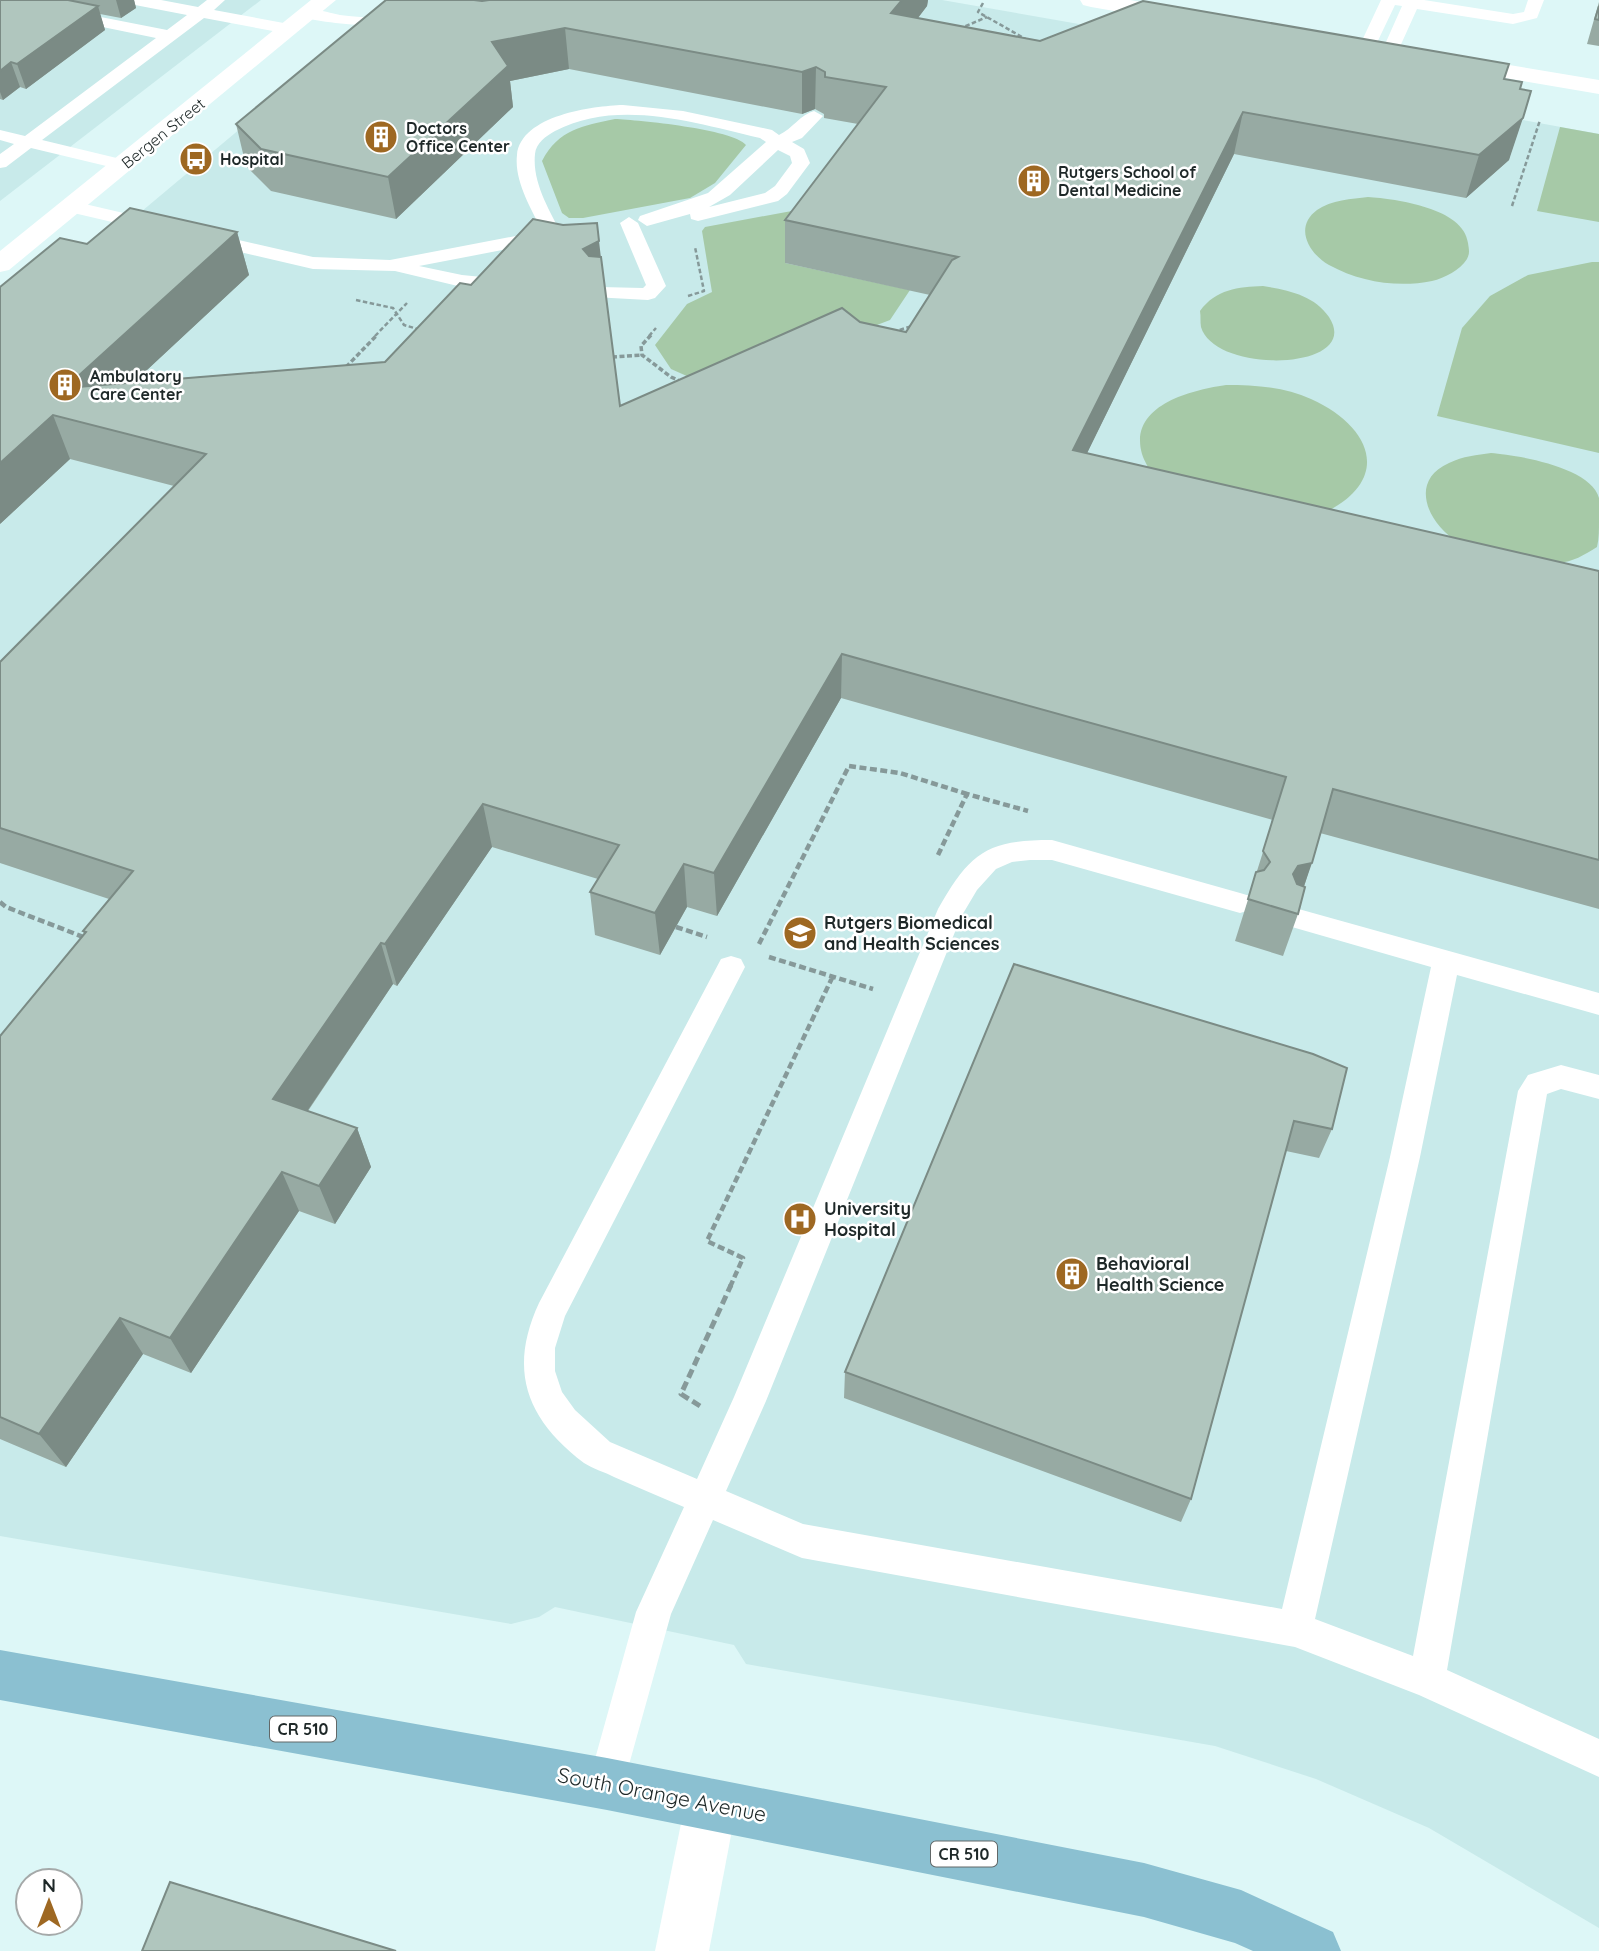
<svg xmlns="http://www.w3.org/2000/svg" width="1599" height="1951" font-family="Quicksand,sans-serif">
<rect width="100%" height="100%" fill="#ddf7f7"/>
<path fill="#c8eaea" d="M0,0h261l-261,201z
M394,0h548l544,95 26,23 87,16v1794l-170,-100 -113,-49 -101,-33 -469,-82 -12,-19 -179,-38 -16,10 -28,7 -511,-88v-1206z"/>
<path fill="#a6c9a7" d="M615,119c23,1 118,10 131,26l-31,38 -25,15 -107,20h-14l-7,-5 -20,-52c17,-32 40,-35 73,-42z
M1560,127l39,7v88l-62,-11z
M1368,197c28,2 96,11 100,46 1,7 2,10 -1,16 -7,11 -22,19 -35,22 -34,7 -72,1 -103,-16 -21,-12 -35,-38 -12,-55 14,-10 35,-11 51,-13z
M808,208l-23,55 125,27 -20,30 -154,59 -38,2 -27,-12 -16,-24 32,-41 25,-12 -10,-61 3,-4z
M1592,262h7v191l-162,-37 25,-88 28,-32 38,-21z
M1263,286c25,4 51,9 66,31 35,54 -114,58 -128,10 -1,-5 0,-11 -1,-16 16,-22 38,-24 63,-25z
M1226,385c29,0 59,2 85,14 62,28 82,82 11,115l-170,-40c-3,-6 -8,-13 -10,-20 -14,-49 50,-64 84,-69z
M1491,453c26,2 100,14 108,45 0,6 0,16 0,22 0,9 0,19 -2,27 -13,8 -24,15 -39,16 -10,2 -91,-16 -100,-21 -30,-18 -50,-61 -9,-79 14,-7 28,-8 42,-10z"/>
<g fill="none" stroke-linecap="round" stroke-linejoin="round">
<path stroke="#869999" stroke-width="2.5" stroke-dasharray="4.5 2.5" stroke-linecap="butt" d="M983,3l-5,9 51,29
M959,29l28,-12
M1512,206l28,-86
M688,296l16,-5 -9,-44
M356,300l37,8 11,17 17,5
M893,332l22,-7
M375,336l32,-33
M649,336l7,-8"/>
<path stroke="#869999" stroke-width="3.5" stroke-dasharray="5 2.5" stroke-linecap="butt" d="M651,335l-10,11 1,9 29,22 11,5
M612,357l30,-2
M346,367l31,-32"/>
<path stroke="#869999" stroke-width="4.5" stroke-dasharray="7 3.5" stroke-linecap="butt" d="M938,855l29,-61 61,17
M0,902l6,5 80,31
M676,927l31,10
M759,944l90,-178 51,7 67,21
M769,957l104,32
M730,1287l13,-29 -36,-17 125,-263"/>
<path stroke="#869999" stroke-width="5" stroke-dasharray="9 4.5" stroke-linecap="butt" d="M700,1406l-19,-12 50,-109"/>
<path fill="#fff" fill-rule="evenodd" d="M127,0h34l37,7 9,-7h18l-11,10 75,14 8,5 -8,5 -85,-16 -162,122 87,21 3,4 -3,4 -6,1 -92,-22 -25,19 -6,1v-14l14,-10 -14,-4v-10l25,6 131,-98 -97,-20 -2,-3 2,-3 6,-2 102,20 20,-15 -52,-10z
M453,0h19c-29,35 -131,27 -171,17l-2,-3c9,-9 29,-1 41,1 35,5 82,4 113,-15z
M1381,0h43l89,14 11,-2 4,-12h16l-7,18 -24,6 -96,-15 -19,42 -8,5 -8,-5 20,-45 -7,-1 -22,46h-12l-2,-4z
M623,105l60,6 89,19 7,5c13,-6 22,-21 35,-24l9,5 -21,22 -10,4 12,7 6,14 -23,31 -9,7 -80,20 -7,-2 -1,-5 -43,12 -9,-6 2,-4 68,-23 58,-51 -6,-4c-65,-15 -142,-40 -205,-7 -9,5 -19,12 -20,23 -3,29 15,57 27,81l-2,4 -141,27 43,9 40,4 3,4 -10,6 -33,-2 -67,-16 -82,-2 -116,-27 -2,-4 9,-6 109,25 77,3 152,-29c-11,-23 -28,-50 -25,-76 4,-40 76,-49 106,-50zM778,150l12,6 2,7 -17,23 -10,7 -56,14 21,-12z
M72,201l90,21 2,4 -9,6 -90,-21 -2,-4z
M629,217l9,6 28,63 -11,12 -7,2 -55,-3 -3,-4 10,-6 43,1 3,-3 -26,-62z
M1052,840l188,53 10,3 4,7 -4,7 -10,3 -188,-53h-22l-18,2 -16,7 -19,21 -16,27 -195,484 -40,90 77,33 479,85 108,-452 41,-190 -146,-42 -4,-7 4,-7 10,-3 304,85v22l-142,-40 -37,182 -105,462 98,37 105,-565 10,-16 33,-10 38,10v24l-38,-10 -14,5 -100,576 152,69v38l-180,-82 -124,-48 -493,-89 -89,-38 -42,94 -51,183 -13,6 -13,-6 -6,-13 48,-172 48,-105c-24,-10 -47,-20 -70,-30 -9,-5 -21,-8 -30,-14 -58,-44 -76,-93 -45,-160l182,-344 10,-3 10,3 4,8 -180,349 -10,32v23l7,21 13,18 35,32 87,37 37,-82 204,-488c32,-56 48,-69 114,-69z"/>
<path fill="#fff" fill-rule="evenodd" d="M711,1778l19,7 7,19 -28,147h-54l30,-147 7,-19z"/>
<path fill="#fff" fill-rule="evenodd" d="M1080,0h50l57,10 3,5 -3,5 -8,2 -88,-15 -8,-2z
M1455,56l144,24v14l-152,-26 -4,-5 4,-5z"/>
<path fill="#fff" fill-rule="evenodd" d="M311,0h25l-327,270 -9,2v-21z"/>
<path fill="#8bc0d1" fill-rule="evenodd" d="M0,1650l607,108 537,105 97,27 92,42 8,19h-88l-18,-8 -91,-26 -537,-107 -607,-110z"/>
</g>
<path fill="#97aaa3" d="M0,0h134l2,8 -15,10 -21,-4 5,16 -79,59 -6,-2 -17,13 -3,-1z
M489,0h439l-1,6 -9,12 122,23 464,38 16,10 -11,71 -43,38 -232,-44 -147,299 512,118v338l-279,-76 -16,54 -6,27 -15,42 -48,-15 38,-121 -432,-122 -124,218 -30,-9 -27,48 -65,-20 -5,-43 8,-13 -106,-32 -95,139 -4,-2 -85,127 49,17 14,39 -36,57 -36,-13 -108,162 -48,-19 -77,113 -66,-28v-403l84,-101 -1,-4 26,-32 -109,-36v-201l174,-176 -104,-27 -70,65 87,-280 150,-12 12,43 -115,107 251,-20 86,-77 130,-28 19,149 240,-84 46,10 24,-37 -145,-32v-43l73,-96 -34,-6v-4l-9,-5 -13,5 -233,-45 -59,12 3,26 -117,112 -125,-28 -25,-25 -10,-42 246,-123z
M1599,2v44l-12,-2z
M1014,964l318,165 -13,29 -33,-7 -95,348 -10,23 -337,-124 1,-26z"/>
<path fill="#7b8b85" d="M116,0h18l2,8 -15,10z
M902,0h26l-1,6 -37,48 1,-41z
M98,6l7,24 -79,59 -9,-25z
M565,28l4,41 -59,12 3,26 -117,112 -8,-42 104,-135z
M11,62l9,25 -17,13 -3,-8v-21z
M816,67l-1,42 -13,5v-42z
M1243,112l-9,42 -167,340 6,-44z
M1523,118l-14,42 -43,38 13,-43z
M237,232l12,43 -160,149 -24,-36z
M599,241l5,43 -21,-35z
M53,415l17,44 -70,65v-61z
M842,654l-1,44 -124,218 -3,-43z
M483,804l9,43 -95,139 -12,-42z
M1312,863l-15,43 -4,-32 5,-8z
M684,864l3,43 -27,48 -5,-42z
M381,943l12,41 -104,154 -16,-39z
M357,1128l14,39 -36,57 -16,-38z
M282,1172l17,39 -108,162 -21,-35z
M120,1318l23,36 -77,113 -27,-33z"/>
<path fill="#b0c6be" stroke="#7b8b85" stroke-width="2" d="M0,0h68l30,6 -81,58 -6,-2 -11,9z
M386,0h88l8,1 7,-1h413l-11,13 149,28 103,-40 366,63 -5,15 18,3 -2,7 11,2 -8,27 -44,37 -236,-43 -170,338 526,121v289l-266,-71 -21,74 -14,3 -5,8 4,10 8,3 -7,27 -50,-15 8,-27 8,-2 6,-8 -7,-11 23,-74 -444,-123 -128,219 -30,-9 -29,49 -65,-21 29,-47 -136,-41 -98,140 -4,-1 -108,156 84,29 -38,58 -37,-14 -112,166 -50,-20 -81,116 -39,-17v-381l86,-104 -3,-1 50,-60 -133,-43v-166l206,-208 -153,-39 -53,48v-176l60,-49 27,6 43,-36 107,24 -172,156 320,-26 75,-79 11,2 62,-66 30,6 34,-2 2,18 -16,8 6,7 12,1 19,149 222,-98 18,14 46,10 46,-72 6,-3 -173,-37 101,-133 -61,-10v-5l-9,-5 -14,5 -237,-44 -73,14 16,24 -120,111 -127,-28 -25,-25z
M1599,6v14l-4,-1z
M1014,964l299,90 34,14 -15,61 -38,-8 -103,378 -346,-127z
M170,1882l226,69h-254z"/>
<defs>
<symbol id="building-disc" viewBox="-11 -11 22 22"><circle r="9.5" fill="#9e6822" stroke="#fff"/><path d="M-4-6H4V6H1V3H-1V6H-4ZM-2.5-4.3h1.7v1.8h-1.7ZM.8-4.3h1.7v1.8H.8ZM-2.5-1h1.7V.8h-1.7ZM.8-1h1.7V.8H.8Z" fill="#fff"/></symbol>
<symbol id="bus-disc" viewBox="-11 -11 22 22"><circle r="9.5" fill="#9e6822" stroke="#fff"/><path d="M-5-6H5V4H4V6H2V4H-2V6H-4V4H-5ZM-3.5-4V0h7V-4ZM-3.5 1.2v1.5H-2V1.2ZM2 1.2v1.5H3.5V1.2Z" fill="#fff"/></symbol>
<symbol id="university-disc" viewBox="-11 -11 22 22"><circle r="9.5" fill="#9e6822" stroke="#fff"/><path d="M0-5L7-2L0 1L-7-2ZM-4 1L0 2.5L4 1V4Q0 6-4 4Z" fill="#fff"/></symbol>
<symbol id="hospital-disc" viewBox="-11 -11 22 22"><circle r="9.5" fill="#9e6822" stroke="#fff"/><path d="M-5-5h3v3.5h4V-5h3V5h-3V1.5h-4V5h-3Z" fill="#fff"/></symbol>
</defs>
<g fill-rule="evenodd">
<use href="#building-disc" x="362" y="118" width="38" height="38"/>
<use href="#bus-disc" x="177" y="140" width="38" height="38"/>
<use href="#building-disc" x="1015" y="162" width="38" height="38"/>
<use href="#building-disc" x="46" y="366" width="38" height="38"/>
<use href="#university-disc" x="781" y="914" width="38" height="38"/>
<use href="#hospital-disc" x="781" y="1200" width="38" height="38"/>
<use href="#building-disc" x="1053" y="1255" width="38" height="38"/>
</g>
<g text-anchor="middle" stroke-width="5" stroke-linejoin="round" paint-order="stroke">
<g font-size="16" font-weight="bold" fill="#1e2828" stroke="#fff" text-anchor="start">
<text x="406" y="134">Doctors<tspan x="406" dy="18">Office Center</tspan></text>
<text x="220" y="165">Hospital</text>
<text x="1058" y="178">Rutgers School of<tspan x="1058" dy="18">Dental Medicine</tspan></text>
<text x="90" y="382">Ambulatory<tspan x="90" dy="18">Care Center</tspan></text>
</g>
<g font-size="16" fill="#1e2828" stroke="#fff">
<text transform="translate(163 133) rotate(-39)" y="6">Bergen Street</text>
</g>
<g fill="#fff" stroke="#626868" stroke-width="2">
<rect x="270" y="1716.5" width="66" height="25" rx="5"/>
<rect x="931" y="1841.5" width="66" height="25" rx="5"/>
</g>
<g font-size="16" font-weight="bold" fill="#1e2828">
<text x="303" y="1735">CR 510</text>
<text x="964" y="1860">CR 510</text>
</g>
<g font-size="18" font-weight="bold" fill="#1e2828" stroke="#fff" text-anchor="start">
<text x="824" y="929">Rutgers Biomedical<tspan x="824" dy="21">and Health Sciences</tspan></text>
<text x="824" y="1215">University<tspan x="824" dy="21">Hospital</tspan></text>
<text x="1096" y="1270">Behavioral<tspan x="1096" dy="21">Health Science</tspan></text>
</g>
<g font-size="21" fill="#1e2828" stroke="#fff">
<text transform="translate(662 1795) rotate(11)" y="7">South Orange Avenue</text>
</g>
</g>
<g transform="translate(49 1902)"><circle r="33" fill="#ffffff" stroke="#a5a9a9" stroke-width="2"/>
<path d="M0-5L12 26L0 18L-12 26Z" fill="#9e6822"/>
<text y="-10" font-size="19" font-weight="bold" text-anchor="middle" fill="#1e2828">N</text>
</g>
</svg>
